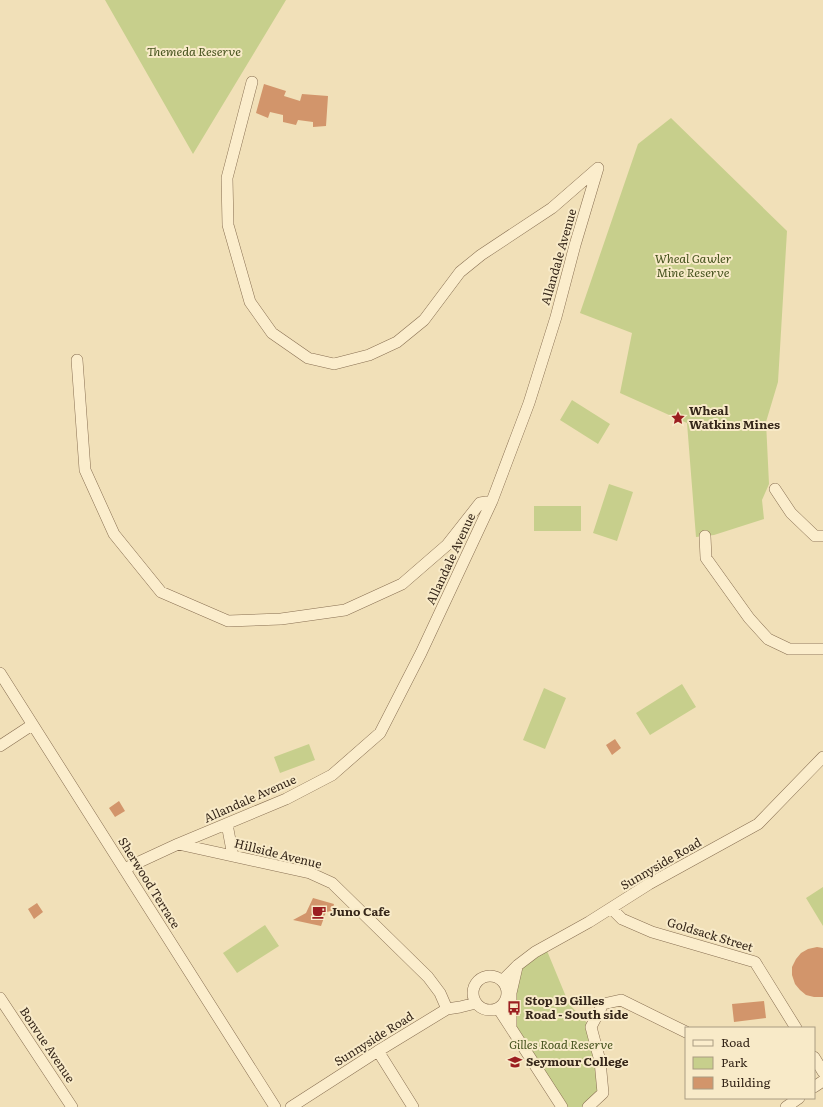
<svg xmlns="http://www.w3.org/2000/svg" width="823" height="1107" font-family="Literata,serif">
<rect width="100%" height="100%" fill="#f1e0b8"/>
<path fill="#c7cf8c" d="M105,0h181l-93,154z
M671,118l116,113 -9,151 -12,40 3,62 -7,16 2,19 -50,16 -18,2 -9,-114 -67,-30 12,-60 -52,-20 58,-169z
M572,400l38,24 -12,20 -38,-24z
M609,484l24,8 -16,49 -24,-8z
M534,506h47v25h-47z
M682,684l14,23 -46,28 -14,-22z
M544,688l22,10 -21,51 -22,-9z
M309,744l6,16 -35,13 -6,-16z
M823,887v39l-17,-28z
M265,925l14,21 -42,27 -14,-20z
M545,946l24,58 22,23 12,66 -15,14h-26l-61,-101c7,-8 7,-16 1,-25z"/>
<path fill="#d2956b" d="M264,84l22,7 -2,5 16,5 2,-7 26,2 -2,30 -13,1v-5l-15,-2 -2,5 -13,-3v-7l-13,-3 -2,6 -12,-5z
M615,739l6,9 -9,7 -6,-10z
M119,801l6,10 -10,6 -6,-9z
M313,898l21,6 -2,7 -6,1 -5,14 -28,-6 13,-7z
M37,903l6,9 -9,7 -6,-10z
M817,947l6,1v49h-9l-8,-2 -6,-5 -5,-6 -3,-9v-8l4,-8 5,-6 7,-4z
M764,1001l2,17 -32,4 -2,-18z"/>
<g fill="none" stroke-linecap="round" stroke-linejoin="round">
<defs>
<path id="minor" d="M252,82l-25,96 1,47 22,77 22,31 36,25 26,6 35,-9 28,-13 27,-22 36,-48 21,-17 71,-47 46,-40
M77,360l8,110 29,64 47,58 67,29 53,-2 64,-9 57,-26 45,-39 33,-42 12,-2
M775,489l16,24 24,23h8
M705,536l1,22 43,60 19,21 21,10h34
M0,673l275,434
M0,746l32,-21
M227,824l6,32
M178,844l108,-45 46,-24 48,-42 41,-80 71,-152 37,-98 27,-86 19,-72 23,-77
M124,869l54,-25 132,29 22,10 96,94 12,16 7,16
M611,908l11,11 30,13 103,30 41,66
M473 993a17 17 0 1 1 34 0a17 17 0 1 1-34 0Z
M502,981l16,-16 17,-13 54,-30 60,-38 109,-60 65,-67
M0,998l72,109
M498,1008l64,99
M511,1027v-34l6,-26
M378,1051l35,56
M814,1057l9,15
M814,1087l9,-6
M291,1107l87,-56 69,-42 13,-2 16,-4
M588,1107l15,-14 -3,-32 -9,-34 12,-23 18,-4 65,32
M786,1107l13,-9"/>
</defs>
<use href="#minor" stroke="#886f52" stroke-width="12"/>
<use href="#minor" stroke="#fbedcc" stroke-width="11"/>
</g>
<defs>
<symbol id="sight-bare" viewBox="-9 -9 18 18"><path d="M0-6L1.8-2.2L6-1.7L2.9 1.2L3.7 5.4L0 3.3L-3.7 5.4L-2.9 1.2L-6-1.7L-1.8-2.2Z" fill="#9b1e20" stroke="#f8eac8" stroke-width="2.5" paint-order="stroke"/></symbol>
<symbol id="cafe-bare" viewBox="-9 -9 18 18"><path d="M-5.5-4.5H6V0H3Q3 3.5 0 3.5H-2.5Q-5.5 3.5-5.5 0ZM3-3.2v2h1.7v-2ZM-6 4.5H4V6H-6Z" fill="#9b1e20" stroke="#f8eac8" stroke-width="2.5" paint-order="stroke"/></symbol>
<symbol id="bus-bare" viewBox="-9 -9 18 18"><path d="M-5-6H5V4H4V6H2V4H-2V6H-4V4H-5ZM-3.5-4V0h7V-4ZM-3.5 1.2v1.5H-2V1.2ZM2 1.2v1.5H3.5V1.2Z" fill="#9b1e20" stroke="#f8eac8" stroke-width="2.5" paint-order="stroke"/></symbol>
<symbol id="school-bare" viewBox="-9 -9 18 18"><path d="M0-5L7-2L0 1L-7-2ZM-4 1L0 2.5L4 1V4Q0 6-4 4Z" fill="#9b1e20" stroke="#f8eac8" stroke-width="2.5" paint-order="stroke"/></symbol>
</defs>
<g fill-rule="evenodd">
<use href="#sight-bare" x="668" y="408" width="20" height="20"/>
<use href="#cafe-bare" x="309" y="902" width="20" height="20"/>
<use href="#bus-bare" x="504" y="998" width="20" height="20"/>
<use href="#school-bare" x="505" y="1052" width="20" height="20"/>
</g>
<g text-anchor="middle" stroke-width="4" stroke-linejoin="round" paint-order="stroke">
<g font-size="12" font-style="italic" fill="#46531e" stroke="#f8eac8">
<text x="194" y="56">Themeda Reserve</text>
<text x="693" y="263">Wheal Gawler<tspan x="693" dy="14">Mine Reserve</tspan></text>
<text x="561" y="1049">Gilles Road Reserve</text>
</g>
<g font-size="12" fill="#352619" stroke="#f8eac8">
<text transform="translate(559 257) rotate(-74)" y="4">Allandale Avenue</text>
<text transform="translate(451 559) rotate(-65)" y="4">Allandale Avenue</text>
<text transform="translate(250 799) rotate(-24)" y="4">Allandale Avenue</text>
<text transform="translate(278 854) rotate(14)" y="4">Hillside Avenue</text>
<text transform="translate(661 864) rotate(-30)" y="4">Sunnyside Road</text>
<text transform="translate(149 883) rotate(58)" y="4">Sherwood Terrace</text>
<text transform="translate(710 935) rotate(17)" y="4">Goldsack Street</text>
<text transform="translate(374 1039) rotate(-32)" y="4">Sunnyside Road</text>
<text transform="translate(47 1045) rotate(56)" y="4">Bonvue Avenue</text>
</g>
<g font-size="12" font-weight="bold" fill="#352619" stroke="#f8eac8" text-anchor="start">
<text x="689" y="415">Wheal<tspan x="689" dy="14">Watkins Mines</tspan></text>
<text x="330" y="916">Juno Cafe</text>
<text x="525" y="1005">Stop 19 Gilles<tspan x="525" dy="14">Road - South side</tspan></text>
<text x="526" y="1066">Seymour College</text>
</g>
</g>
<rect x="685" y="1027" width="130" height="72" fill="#f8eac8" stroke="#aa9c82"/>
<rect x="693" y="1040" width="20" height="6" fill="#fbedcc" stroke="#aa9c82"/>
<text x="721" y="1047" font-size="12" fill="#352619">Road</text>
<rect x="693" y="1057" width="20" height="12" fill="#c7cf8c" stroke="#aa9c82"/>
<text x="721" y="1067" font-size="12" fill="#352619">Park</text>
<rect x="693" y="1077" width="20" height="12" fill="#d2956b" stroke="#aa9c82"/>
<text x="721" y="1087" font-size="12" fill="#352619">Building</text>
</svg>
